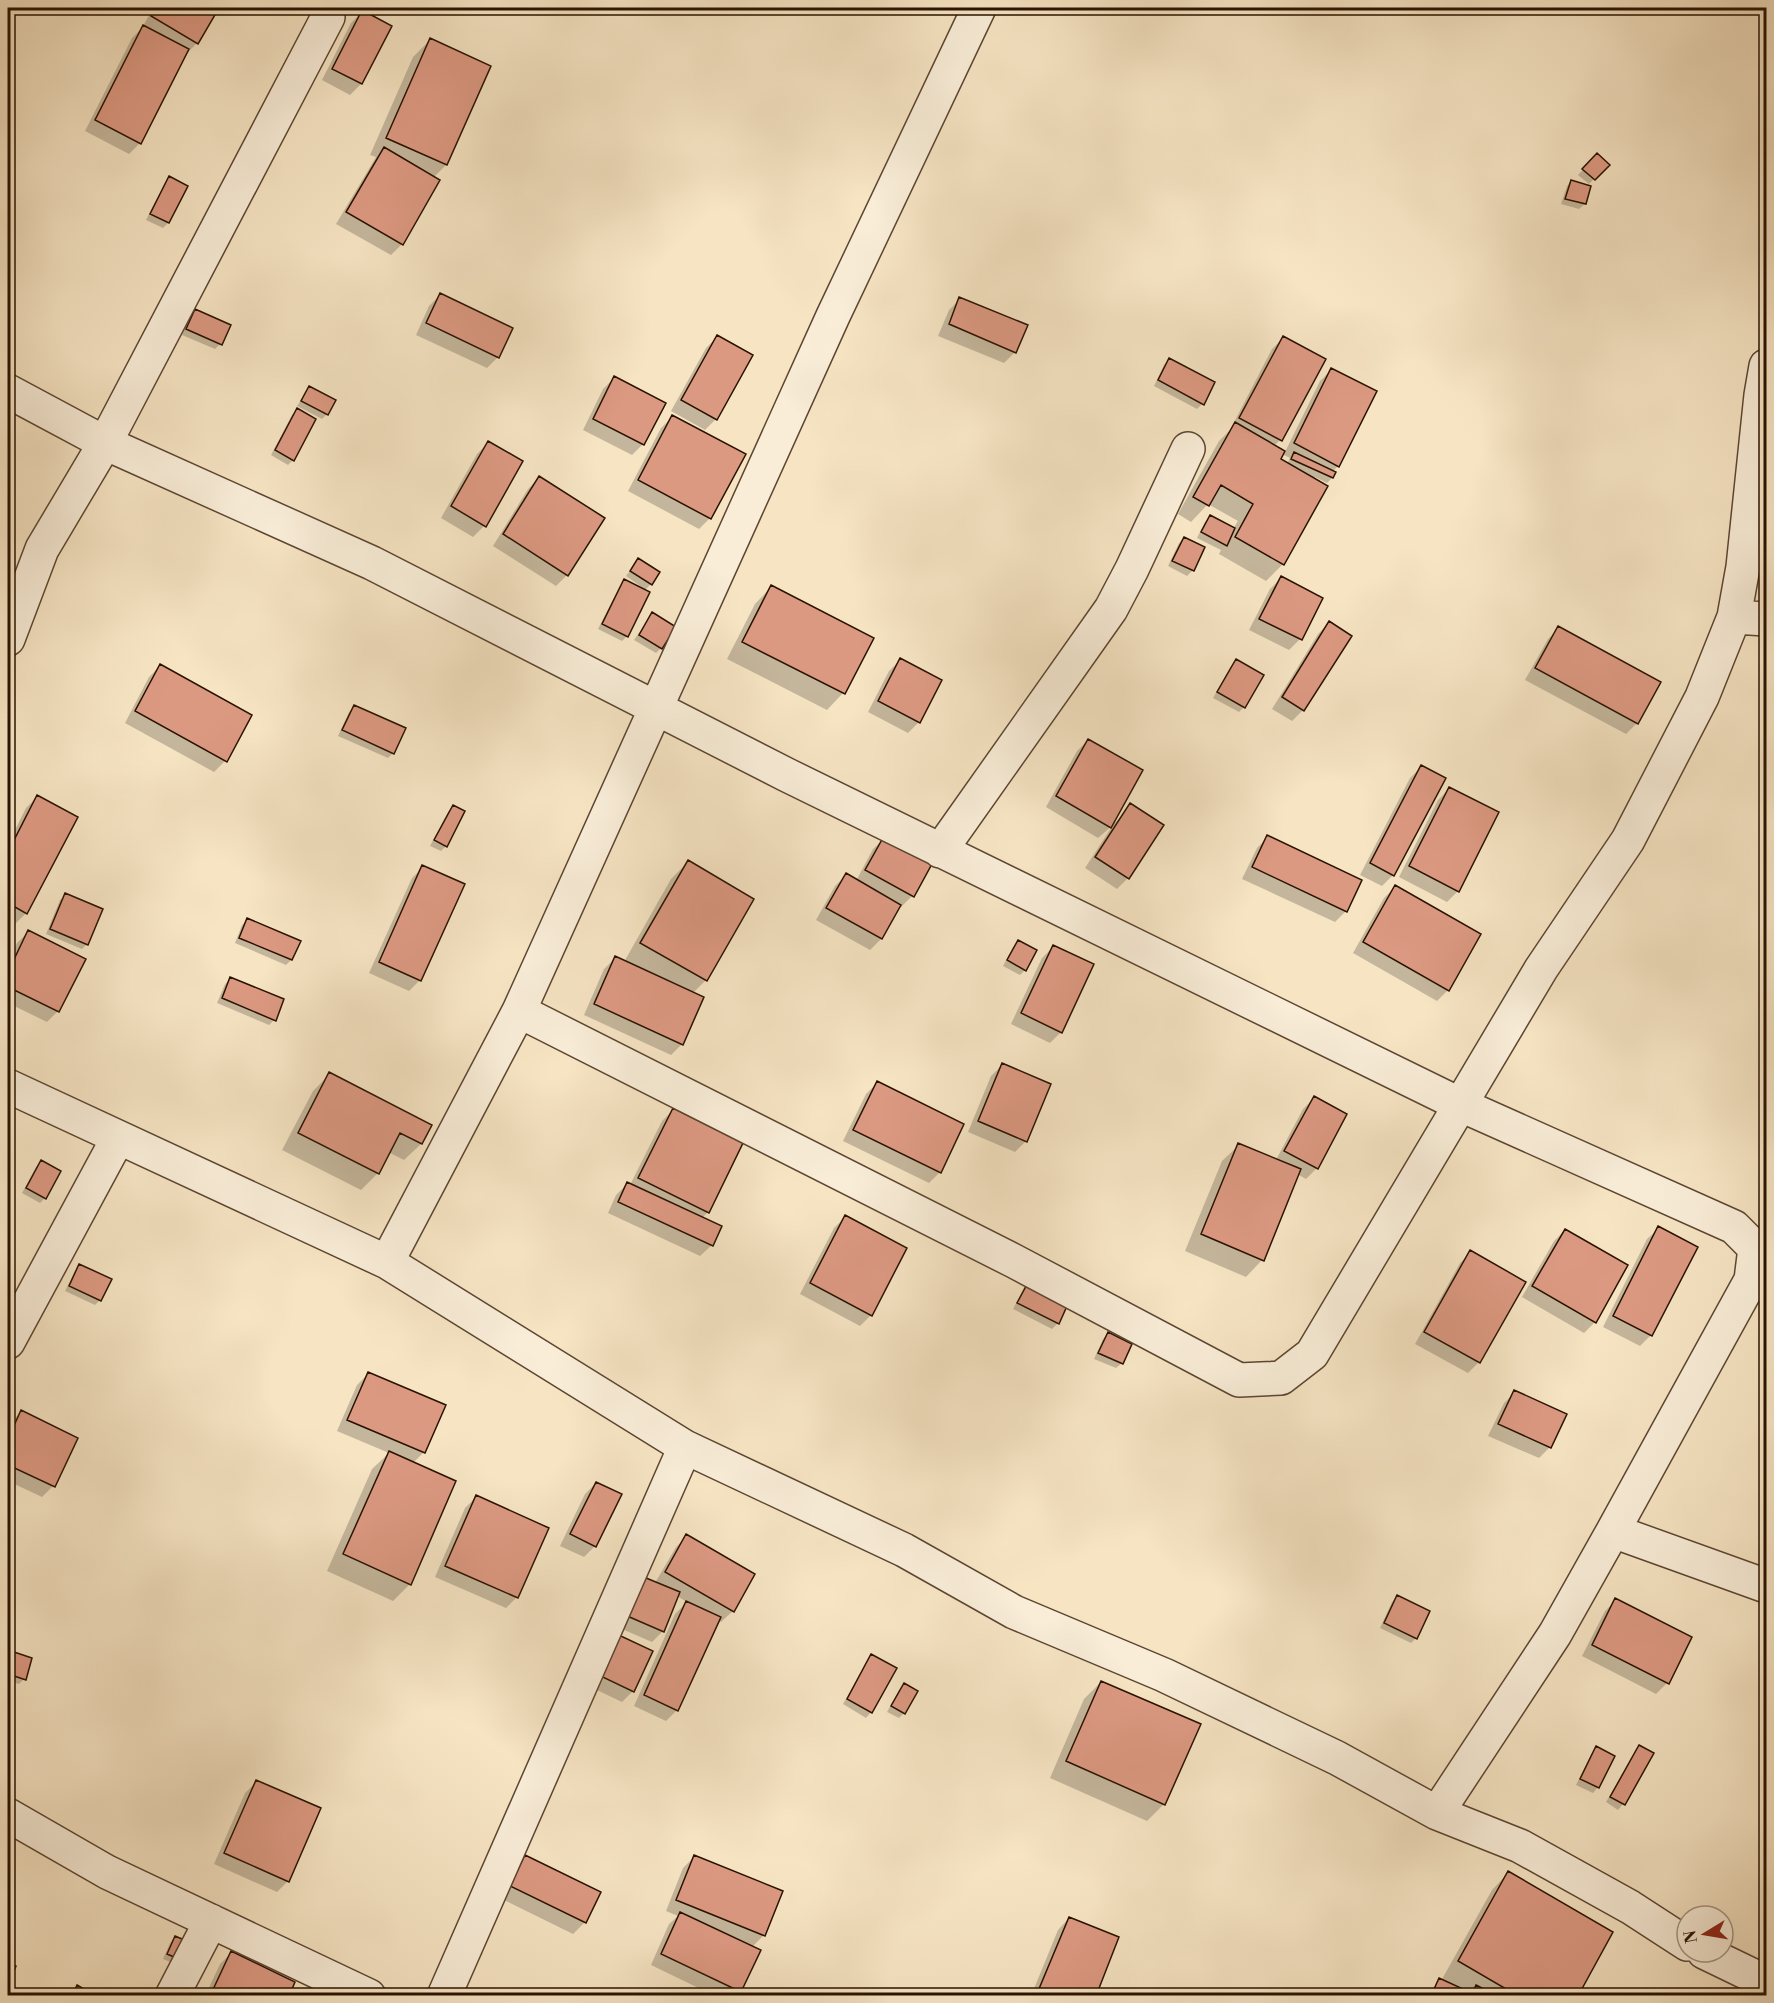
<svg xmlns="http://www.w3.org/2000/svg" width="1774" height="2003" font-family="'Libre Bodoni',serif">
<rect width="100%" height="100%" fill="#f6e4c3"/>
<filter id="stains"><feTurbulence type="fractalNoise" baseFrequency=".00333" numOctaves="4"/><feColorMatrix values="0 0 0 0 .2 0 0 0 0 .09 0 0 0 0 .02 0 0 0 .5 -.17"/></filter>
<radialGradient id="worn" r=".72"><stop offset=".6" stop-color="#630" stop-opacity="0"/><stop offset="1" stop-color="#630" stop-opacity=".3"/></radialGradient>
<path fill="#0003" fill-rule="evenodd" d="M153,8h64l-20,35 -11,11 -46,89 -11,11 -44,-23 47,-93 10,-10z
M362,12l28,14 -29,58 -11,11 -28,-15 29,-57z
M430,40l16,125 -13,13 -31,66 -11,11 -55,-31 40,-67 -6,-2 43,-98z
M1597,155l11,10 -19,19 -11,-9z
M170,178l16,8 -18,37 -5,5 -17,-8 19,-37z
M1572,181l18,6 -5,17 -6,5 -18,-5 6,-18z
M440,295l58,62 -11,11 -71,-33 13,-29z
M960,299l55,53 -11,11 -66,-27 11,-26z
M196,311l24,33 -5,5 -33,-14 8,-19z
M717,337l-1,82 -11,11 -34,-19 35,-63z
M1283,338l41,22 -44,80 -6,6 11,6 35,-71 11,-11 7,96 -6,6v6l-5,5 -12,-6 -32,87 -17,17 -47,-27 2,-4 -24,-12 8,-16 6,-5 22,12 5,-8 -30,-17 -17,18 -13,-8 41,-73 11,-11 42,-81zM1282,454l8,4 -3,6 -8,-5z
M1169,360l33,44 -5,5 -43,-23 10,-21z
M614,378l29,66 -11,11 -49,-25 20,-41z
M309,388l18,26 -5,5 -25,-13z
M297,410l-4,50 -5,5 -17,-10 21,-40z
M672,417l38,101 -11,11 -71,-38 33,-63z
M488,443l-4,83 -11,11 -32,-19 36,-64z
M539,478l28,97 -11,11 -63,-40 35,-57z
M1184,538l19,9 -11,24 -5,5 -19,-10 11,-23z
M638,560l13,24 -7,7 -17,45 -5,5 -24,-12 22,-43 5,-5 17,8 1,-1 -17,-12z
M1281,578l40,21 -21,40 -11,11 -40,-20 21,-41z
M771,587l101,52 -29,54 -16,17 -100,-51 28,-55z
M652,614l9,34 -5,5 -22,-13z
M1329,623l-26,87 -11,11 -20,-12 46,-75z
M1559,628l78,95 -11,11 -101,-54 23,-41z
M900,660l19,62 -11,11 -40,-21 21,-41z
M1236,661l8,46 -5,5 -26,-14 18,-32z
M160,666l65,95 -11,11 -89,-49 24,-46z
M354,707l39,46 -5,5 -50,-22 11,-24z
M1088,740l24,82 3,1 16,-18 -3,73 -11,11 -32,-21 28,-43 -15,13 -52,-31 31,-56z
M1421,767l22,11 -50,97 -11,11 -22,-11 50,-97z
M1449,789l9,102 -11,11 -48,-25 39,-77z
M37,797l-11,116 -11,11 -6,-3 -1,4v-81l18,-36z
M453,806l-7,40 -5,5 -11,-5 18,-34z
M1268,837l78,74 -11,11 -93,-43 15,-31z
M885,838l46,25 -19,33 -11,11 -2,-1 -18,33 -11,11 -54,-30 19,-34 11,-11 10,6 17,-32z
M688,862l18,118 -13,13 -11,51 -11,11 -87,-40 20,-46 11,-11 9,4 47,-83z
M423,867l-3,113 -11,11 -40,-18 43,-95z
M1395,887l53,103 -11,11 -84,-48 31,-55z
M66,895l21,49 -5,5 -36,-15 14,-34z
M248,920l51,22 -8,18 -5,5 -51,-22 7,-18z
M28,932l30,79 -11,11 -39,-19v-40l9,-20z
M1018,941l7,29 -5,5 -17,-9 10,-19z
M1053,947l8,85 -11,11 -39,-19 31,-66z
M230,979l44,41 -5,5 -52,-22 8,-19z
M1002,1065l24,76 -11,11 -47,-20 23,-56z
M330,1074l100,52 -9,18 -17,16 -16,-8 -10,21 -17,17 -79,-40 31,-59z
M877,1083l63,89 -11,11 -86,-42 23,-47z
M1314,1098l3,70 -11,11 -9,-5 -35,86 -16,17 -61,-26 37,-90 17,-16 37,15 27,-51z
M673,1110l68,34 -34,69 -5,5 10,27 -12,11 -92,-43 8,-18 11,-11 3,1 32,-64z
M41,1162l4,36 -5,5 -18,-10 14,-26z
M845,1217l26,98 -11,11 -60,-32 34,-66z
M1659,1228l37,19 -45,88 -11,11 -37,-19 44,-88z
M1565,1230l30,92 -11,11 -62,-36 32,-56z
M1471,1252l8,110 -11,11 -53,-29 45,-81z
M80,1266l20,34 -5,5 -30,-14 10,-20z
M1026,1284l43,14 -12,26 -5,5 -39,-20z
M1108,1334l14,29 -6,5 -22,-9 9,-20z
M368,1374l56,78 -11,11 -3,121 -17,17 -66,-30 45,-102 17,-16 -52,-22 20,-46z
M1515,1392l35,55 -11,11 -51,-22 16,-33z
M21,1412l55,26 -23,48 -11,11 -34,-16v-52l2,-6z
M596,1483l-1,63 -11,11 -24,-11 25,-52z
M476,1497l41,100 -11,11 -71,-31 30,-69z
M687,1536l46,75 -12,11 -3,-2 -41,90 -11,11 -32,-15 41,-92 12,-12 -10,-6 -14,35 -11,11 -44,-19 47,-40 21,-36z
M1397,1597l19,41 -5,5 -31,-15 12,-26z
M1616,1600l51,83 -11,11 -74,-38 23,-45z
M597,1643l36,48 -11,11 -42,-20z
M12,1653l12,26 -5,5 -11,-3v-24z
M872,1656l23,13 -24,43 -5,6 -23,-14 24,-43z
M1101,1682l63,122 -17,17 -97,-43 34,-79z
M904,1685v28l-5,5 -12,-6 12,-22z
M1640,1747l12,7 -29,50 -5,6 -12,-8 29,-50z
M1597,1748l1,39 -5,6 -17,-8 16,-32z
M256,1782l32,99 -11,11 -63,-28 31,-71z
M525,1857l74,36 -15,30 -11,11 -73,-36 14,-30zM517,1868h3l-12,26 -3,-1z
M694,1857l70,78 -12,12 -12,44 -4,5h-21l-64,-31 18,-41 9,-8 -12,-5 17,-43z
M1508,1873l68,123h-109l2,-2 -10,-6 -3,8h-29l2,-5 12,-10 51,-91z
M1069,1918l25,78h-63l27,-66z
M175,1938v26l-12,-5 7,-16z
M231,1953l56,43h-82l15,-32z"/>
<path fill="#dc9982" stroke="#291200" stroke-width="1.5" d="M156,8h63l-21,36 -47,-28z
M362,10l30,16 -30,58 -30,-15z
M143,25l46,24 -48,95 -46,-24z
M430,38l61,28 -44,99 -61,-27z
M384,147l56,33 -37,65 -57,-33z
M1597,153l13,12 -15,15 -13,-11z
M169,176l19,10 -19,37 -19,-9z
M1571,180l20,6 -5,18 -21,-5z
M440,293l73,35 -14,30 -73,-35z
M959,297l69,28 -12,28 -67,-29z
M195,309l36,16 -9,20 -36,-16z
M717,335l36,20 -36,65 -36,-20z
M1283,336l43,23 -44,82 -43,-23z
M1169,358l46,24 -11,23 -46,-25z
M1331,368l46,23 -38,76 -45,-24z
M614,376l52,27 -22,42 -51,-26z
M309,386l27,14 -8,15 -27,-14z
M297,408l19,11 -22,42 -19,-11z
M672,415l74,39 -35,65 -73,-39z
M1235,422l50,29 -4,8 47,27 -44,79 -49,-28 18,-33 -32,-19 -12,21 -16,-9z
M488,441l35,20 -37,66 -35,-21z
M1294,452l42,20 -3,6 -42,-19z
M539,476l66,42 -37,58 -65,-42z
M1210,515l25,13 -8,18 -26,-14z
M1184,537l21,10 -11,24 -22,-10z
M638,558l22,14 -8,13 -22,-14z
M1281,576l42,22 -21,42 -43,-21z
M624,579l26,13 -22,45 -26,-13z
M771,585l103,53 -29,56 -103,-52z
M652,612l24,15 -14,22 -23,-14z
M1329,621l23,15 -48,75 -22,-14z
M1558,626l103,56 -23,42 -103,-56z
M900,658l42,22 -22,43 -42,-22z
M1236,659l28,16 -19,33 -28,-16z
M160,664l92,51 -25,47 -92,-51z
M354,705l52,23 -12,26 -52,-24z
M1088,739l55,31 -32,58 -55,-32z
M1421,765l25,13 -52,98 -24,-13z
M1449,787l50,25 -40,80 -50,-26z
M37,795l41,22 -51,97 -19,-11v-51z
M1130,803l34,22 -35,54 -34,-22z
M453,805l12,6 -18,36 -13,-7z
M1267,835l95,45 -15,32 -95,-45z
M884,836l49,26 -19,35 -49,-27z
M688,860l66,39 -47,82 -67,-38z
M422,865l43,19 -44,97 -42,-19z
M846,873l55,32 -19,34 -56,-31z
M1395,885l86,49 -32,57 -86,-49z
M65,893l38,16 -15,36 -38,-16z
M247,918l54,23 -9,19 -53,-22z
M28,930l58,29 -27,53 -51,-25v-15z
M1018,940l19,10 -11,21 -19,-11z
M1053,945l41,19 -32,69 -41,-20z
M615,956l89,41 -21,48 -89,-41z
M230,977l54,22 -8,22 -54,-23z
M1002,1063l49,21 -24,58 -49,-21z
M329,1072l103,53 -10,19 -22,-11 -21,41 -81,-41z
M877,1081l87,43 -23,49 -88,-43z
M1314,1096l33,18 -29,55 -34,-18z
M673,1108l70,35 -34,70 -71,-35z
M1238,1143l63,26 -37,92 -63,-27z
M41,1160l20,11 -15,28 -20,-11z
M627,1182l95,44 -9,20 -95,-44z
M845,1215l62,33 -35,68 -62,-33z
M1658,1226l40,21 -46,89 -39,-20z
M1565,1229l63,36 -32,58 -64,-37z
M1470,1250l56,32 -46,81 -56,-31z
M79,1264l33,15 -11,22 -32,-15z
M1031,1277l40,20 -12,27 -42,-21z
M1108,1332l24,12 -9,20 -25,-11z
M368,1372l78,33 -21,48 -78,-33z
M1514,1390l53,24 -16,34 -53,-24z
M21,1410l57,28 -23,49 -47,-22v-26z
M389,1451l67,30 -45,104 -68,-31z
M596,1482l26,12 -26,53 -26,-13z
M476,1495l73,33 -31,70 -73,-32z
M686,1534l69,40 -21,38 -69,-40z
M634,1573l46,19 -16,40 -46,-20z
M1397,1595l33,16 -13,28 -33,-16z
M1615,1598l77,39 -23,47 -77,-39z
M686,1601l35,16 -43,94 -34,-16z
M608,1630l45,21 -19,41 -44,-21z
M11,1651l21,7 -6,22 -18,-6v-11z
M871,1654l26,14 -25,45 -25,-14z
M1101,1681l100,43 -36,81 -99,-44z
M904,1683l14,8 -13,23 -14,-8z
M1639,1745l15,8 -29,52 -15,-8z
M1596,1746l19,10 -16,32 -19,-9z
M256,1780l65,28 -32,74 -65,-29z
M525,1855l76,37 -15,31 -76,-37z
M694,1855l89,36 -18,45 -89,-36z
M1508,1871l105,61 -35,64h-60l-60,-35z
M680,1912l81,38 -20,42 -80,-38z
M1069,1917l50,20 -23,59h-60z
M175,1936l14,6 -8,18 -14,-6z
M231,1951l64,31 -6,14h-79z
M8,1962l8,4 -8,19z
M1439,1978l22,10 -4,8h-26z
M77,1985l19,11h-24z
M1476,1985l21,11h-26z"/>
<g fill="none" stroke-linecap="round" stroke-linejoin="round">
<defs>
<path id="minor" d="M8,391l97,52 267,120 415,212 674,330 273,122 21,21 -4,32 -138,251
M1734,617l32,2
M8,639l34,-90 63,-106 223,-426
M940,851l171,-242 21,-40 56,-120
M519,1011l495,250 225,119 42,-2 31,-24 229,-385 87,-129 74,-143 32,-80 9,-50 18,-172 5,-29
M8,1086l379,176 298,185 219,103 110,62 150,63 173,83 100,55 83,33 110,61 57,37
M387,1262l132,-251 314,-695 146,-308
M8,1342l110,-204
M1437,1813l118,-179 58,-103 153,55
M8,1815l99,57 262,124
M1704,1952l62,30
M172,1996l39,-75
M444,1996l241,-549"/>
</defs>
<use href="#minor" stroke="#5c4631" stroke-width="36"/>
<use href="#minor" stroke="#f9edd8" stroke-width="33"/>
</g>
<rect width="1774" height="2003" fill="none" stroke="#f6e4c3" stroke-width="30"/>
<rect x="9" y="9" width="1756" height="1985" fill="none" stroke="#291200" stroke-width="3"/>
<rect x="15" y="15" width="1744" height="1973" fill="none" stroke="#291200" stroke-width="1.5"/>
<g transform="translate(1705 1934) rotate(259)"><circle r="28" fill="#f9edd8" stroke="#a69582" stroke-width="1.5"/>
<path d="M0-4.5L10 22L0 15L-10 22Z" fill="#8f2418"/>
<text y="-9" font-size="16" font-weight="bold" text-anchor="middle" fill="#291200">N</text>
</g>
<rect width="100%" height="100%" filter="url(#stains)"/>
<rect width="100%" height="100%" fill="url(#worn)"/>
</svg>
